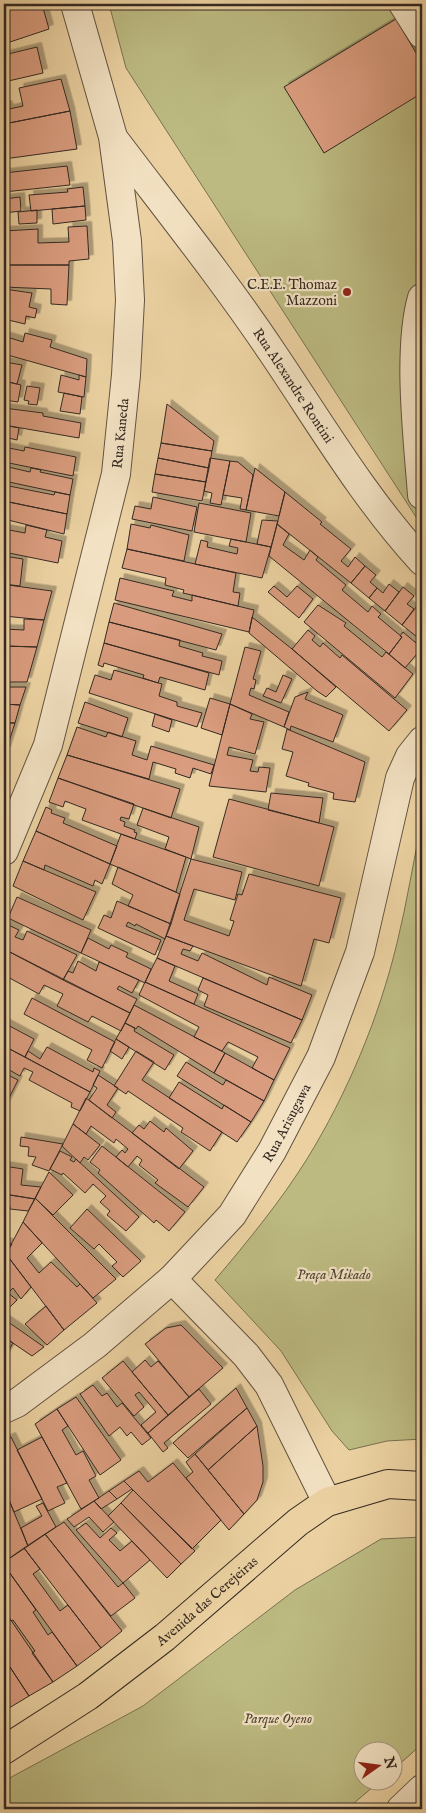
<svg xmlns="http://www.w3.org/2000/svg" width="426" height="1813" font-family="'IM FELL English',serif">
<defs>
<filter id="shadow"><feDropShadow dx="4.5" dy="-4.5" stdDeviation="0" flood-color="#0004"/></filter>
</defs>
<rect width="100%" height="100%" fill="#ebd1a1"/>
<filter id="stains"><feTurbulence type="fractalNoise" baseFrequency=".004" numOctaves="4"/><feColorMatrix values="0 0 0 0 .2 0 0 0 0 .09 0 0 0 0 .02 0 0 0 .5 -.17"/></filter>
<radialGradient id="worn" r=".72"><stop offset=".6" stop-color="#630" stop-opacity="0"/><stop offset="1" stop-color="#630" stop-opacity=".3"/></radialGradient>
<path fill="#bcba81" stroke="#787252" d="M109,4h313v517l-6,-4 -290,-449z
M422,821v618l-35,2 -38,9 -17,-19 -51,-80 -66,-71c33,-39 65,-78 92,-121 40,-65 72,-141 90,-216 10,-40 16,-81 25,-122z
M422,1537v207l-28,25v-19h-30v30l16,1 -33,28h-343v-28l139,-75 152,-116 86,-51z"/>
<path fill="#d99c7e" stroke="#342922" filter="url(#shadow)" d="M24,4h18l7,25 -45,15v-25l4,-2 -3,-7z
M396,19l26,44v30l-98,60 -40,-66z
M37,47l6,26 -39,9v-27z
M61,79l9,32 -66,13v-18l3,-1 2,4 14,-3 -4,-18z
M70,111l7,38 -73,10v-35z
M67,166l3,19 -66,7v-19z
M83,187l2,19 -54,5 -2,-16 39,-3 -1,-3z
M20,197l1,14 -17,2v-14z
M85,206l1,14 -33,4 -1,-15z
M37,210v13l-18,1 -1,-12z
M87,226l2,33 -20,2v4h-65v-34l34,-2v14l31,-1 -1,-15z
M4,265h65l-2,40 -16,-1v-15l-47,-2z
M4,289l28,4 -3,14 8,2 -2,9 -9,-2 -1,8 -21,-5z
M25,333l27,7 -2,7 37,12 -1,18 -82,-23v-18l19,6z
M4,357l2,1 -1,4 17,3 -5,19 -13,-3z
M61,375l18,5v-5l7,2 -2,20 -26,-5z
M4,381l17,4 -3,17 -14,-2z
M27,386l13,2 -3,17 -9,-1 1,-3 -5,-1z
M64,393l18,4 -2,17 -20,-3z
M167,404l47,37 -2,10 -51,-8z
M4,408l39,5v3l38,7 -2,15 -75,-13z
M4,425l15,3 -2,12 -13,-3z
M161,443l51,8 -3,17 -51,-10z
M4,447l20,4 1,-4 51,10 -3,19 -69,-14z
M158,458l51,10 -3,14 -51,-8z
M210,458l20,3 -9,44 -11,-2 2,-10 -8,-2z
M230,461l8,1 15,13 -7,35 -6,-1 2,-11 -19,-3z
M4,466l26,6 1,-4 10,2 -1,2 33,7 -3,16 -66,-14z
M255,468l30,24 -6,24 -33,-6z
M155,474l51,8 -4,19 -50,-9z
M4,485l50,10 1,-3 15,3 -3,19 -63,-13z
M285,492l37,30 -2,2 31,25 -10,12 7,6 7,-10 10,9 -14,17 -74,-59z
M153,497l44,10 -5,24 -60,-12 3,-13 16,3z
M4,501l63,13 -3,20 -60,-15z
M199,503l52,10 -5,29 -52,-10z
M262,520l16,1 -7,26 -14,-3z
M131,524l19,4 1,-3 38,10 -5,26 -57,-12z
M277,524l12,10 -6,11 21,15 6,-10 8,7 -2,3 30,25 -4,5 26,22 4,-6 9,8 -3,3 24,20 -13,17 -120,-98z
M26,525l21,5 -2,7 17,4 -4,22 -54,-11v-23l21,4z
M231,539l40,8 -9,31 -67,-14 6,-24 7,2 -1,5 30,7 1,-6 -9,-2z
M127,549l109,24 -3,19 7,1 -2,13 -55,-13 1,-3 -19,-5 1,-7 -44,-10z
M4,556l19,3 -3,27 -16,-2z
M365,566l11,9 -6,7 7,6 -8,10 -18,-15z
M120,578l54,13 -2,5 20,5v-6l62,15 -5,22 -134,-32z
M389,584l10,8 -14,19 -16,-13 8,-10 6,5z
M8,585l44,6 -8,29 -40,-4v-25l4,1z
M274,586l13,11 10,-11 16,13 -14,19 -31,-26z
M403,587l11,9 -7,8 7,5 -12,16 -17,-14z
M421,601l1,1 -2,14 2,1v24l-20,-16z
M114,603l108,31 -6,16 -107,-28z
M318,605l28,18 -2,3 38,31 4,-5 27,22 -18,24 -91,-76z
M252,617l40,32 44,38 -10,10 -9,-6 -68,-58z
M24,619l20,1 -7,27 -33,-1v-17l20,1z
M109,622l71,18 -1,6 24,7 -1,3 20,5 -3,14 -115,-32z
M308,630l7,6 -3,4 8,7 3,-4 17,15 2,-3 65,55 -18,21 -97,-82z
M403,632l19,16 -17,20 -16,-14 13,-17 -2,-1z
M104,643l105,30 -4,17 -45,-13 -2,6 -15,-5 1,-3 -40,-12 -1,4 -5,-2z
M4,646l33,1 -10,35h-21v5h20l-6,18 -16,-1z
M245,647l16,4 -8,28 3,1 -2,9 -3,-1 -2,7 40,17 -5,15 -54,-23z
M114,670l48,14 -3,12 18,6v4l25,7 -5,14 -108,-34 6,-18 16,5z
M283,675l9,4 -11,24 -18,-7 4,-8 9,4z
M308,692l-3,7 38,16 -10,27 -42,-16 -1,4 -6,-3 11,-30z
M210,698l20,6 -8,31 -21,-7z
M85,702l43,16 -6,19 -44,-14z
M4,704l16,1 -5,18h-11z
M230,704l22,10 -2,5 14,3 -9,32 -26,-7 -2,8 26,5 -3,11 8,1 1,-5 11,1 -4,24 -57,-6z
M155,714l17,6 -3,12 -17,-6z
M4,723h11l-9,28h-2z
M77,727l29,10 2,-5 28,9 -4,14 15,5 4,-14 63,19 -3,9 -18,-6 -3,10 -15,-5 1,-4 -23,-7 -4,17 -82,-24z
M287,729l78,33 -10,40 -22,-3 1,-6 -26,-7 1,-3 -23,-7 7,-24 -11,-3z
M67,755l113,34 -9,29 -113,-40z
M58,778l76,26 -5,15 -8,-2 -1,3 5,2 -1,4 11,4 -1,2 3,1 -2,6 -53,-19 4,-11 -21,-8 -2,6 -14,-5z
M271,793l52,5 -4,25 -51,-13z
M229,799l105,28 -15,59 -106,-29z
M46,807l6,3 -1,3 14,5 -2,5 54,23 -7,18 -74,-33z
M143,808l56,19 -8,32 -26,-10 4,-12 -32,-12z
M36,831l74,33 -8,20 -7,-4 -2,6 -48,-21 -1,5 -21,-9z
M121,834l65,23 -10,35 -66,-28z
M191,859l51,13 -7,28 -41,-11 -10,31 45,16 5,-15 -4,-1 8,-26 4,1 7,-21 92,24 -12,45 -15,-4 -13,47 -135,-50z
M23,861l73,31 -13,28 -70,-34z
M118,867l62,27 -9,30 -43,-18 5,-11 -21,-11z
M17,897l74,33 -10,23 -73,-35z
M117,901l54,23 -6,15 -29,-15 -1,2 -7,-4 -2,4 35,14 -6,15 -57,-27 6,-13 7,3z
M4,923l15,7 -4,7 8,3 4,-9 50,24 -14,25 -59,-31z
M166,936l27,10 -3,5 -7,-2 -2,5 17,7 4,-8 65,32 2,-8 43,18 -10,25 -145,-62z
M88,938l21,11 2,-4 17,8 -2,4 25,12 -6,14 -64,-30z
M4,949l126,64 -9,18 -29,-15 -4,6 -31,-16 6,-12 -19,-9 -5,9 -35,-19z
M157,958l18,8 -6,15 29,13 -4,10 -49,-22z
M78,961l18,10 3,-9 40,18 -7,13 -13,-7 -2,3 20,10 -7,14 -67,-33 5,-9 5,2z
M203,978l99,42 -11,23 -87,-37 4,-11 -10,-5z
M145,982l145,66 -16,32 -22,-12 6,-11 -30,-15 -6,9 -28,-14 5,-10 -60,-32z
M32,998l83,44 -13,26 -15,-8 5,-10 -68,-36z
M134,1005l91,48 -11,20 -76,-47 -2,3 -11,-6z
M4,1023l30,16 -9,18 -21,-11z
M125,1023l10,5 -1,3 40,24 -9,15 -49,-31z
M116,1039l13,8 -7,12 -12,-8z
M4,1046l86,46 -10,19 -9,-4 1,-4 -43,-23 4,-8 -9,-4 -4,8 -16,-9z
M47,1047l46,25 1,-4 6,3 -10,21 -65,-35 3,-6 12,8z
M136,1051l18,11 -12,18 80,52 -12,19 -29,-19 2,-4 -55,-37 -2,3 -12,-8z
M225,1053l49,27 -10,21 -50,-28z
M186,1062l37,23 3,-5 38,21 -13,21 -74,-46z
M4,1073l14,7 -14,28z
M98,1075l20,13 -11,17 9,7 -4,6 -23,-18 8,-12 -4,-3z
M179,1082l43,27 2,-4 27,17 -14,20 -68,-44z
M86,1098l118,89 -16,20 -33,-24 3,-3 -19,-15 3,-5 -5,-4 -9,11 -12,-10 6,-7 3,3 3,-4 -12,-10 -2,4 -23,-17 -5,8 -13,-10z
M150,1121l14,11 2,-4 27,23 -14,18 -47,-36 7,-8 5,4z
M73,1124l27,21 -12,15 -4,-3 -4,6 -18,-17z
M21,1137l42,7 -14,27 -17,-6 4,-8 -8,-1 1,-9 -9,-1z
M102,1146l83,66 -16,19 -13,-11 -2,3 -56,-50 2,-3 -10,-8z
M60,1151l12,6 -2,3 4,2 2,-3 63,58 -13,14 -19,-16 3,-4 -10,-9 6,-6 -13,-12 -8,9 -22,-20 -1,2 -12,-6z
M4,1166l19,3 -2,16 20,2 -6,12 -31,-5z
M49,1172l24,23 -20,20 -18,-17z
M4,1194l31,5 -7,12 -18,-2v-3l-6,-1z
M35,1198l81,81 -23,19 -70,-76z
M87,1209l54,52 -18,16 -11,-11 5,-4 -18,-18 -5,5 -24,-21z
M23,1222l19,21 -15,15 12,15 12,-11 26,25 3,-3 17,19 -33,27 -58,-76z
M4,1242l8,2 -6,10h-2z
M6,1254l25,33 -10,12 -8,-11 -5,5 9,7 -9,9 -4,-4v-46z
M46,1306l18,24 -17,15 -22,-21z
M4,1319l40,28 -12,9 -28,-19z
M181,1325l42,43 -34,29 -44,-53 21,-16z
M4,1337l9,6 -9,15z
M145,1360l6,7 7,-6 31,36 -21,18 -36,-43z
M123,1361l45,54 -20,18 -7,-8 15,-13 -17,-20 -4,3 9,12 -10,9 -32,-38z
M93,1385l9,11 5,-3 10,14 5,-4 29,35 -9,7 -11,-13 -4,4 -7,-9 -11,9 -29,-42z
M236,1388l11,20 -59,50 -15,-15z
M199,1389l12,15 -47,39 4,5 -5,4 -15,-19z
M76,1397l45,63 -21,15 -43,-66z
M247,1408l10,18 -49,44 -13,-16z
M57,1409l11,17 -6,4 14,25 7,-4 13,25 -7,4 10,18 -18,11 -46,-85z
M257,1426l6,40v16l-6,18 -13,14 -36,-44z
M11,1437l31,62 -28,13 -10,-24v-48z
M42,1437l25,46 -10,4 8,16 -17,8 -31,-61z
M195,1454l49,60 -15,16 -43,-52 7,-6 -7,-10z
M173,1463l48,57 -29,29 -68,-68 15,-10 9,11z
M124,1481l8,8 -15,10 -8,-8z
M4,1488l24,58 -21,14 -3,-8z
M133,1490l62,61 -14,13 -60,-61z
M109,1491l8,8 -16,10 -7,-8z
M94,1501l20,21 -11,10 -14,-15 -15,10 -7,-8z
M43,1503l13,24 -28,19 -7,-18 21,-12 -6,-10z
M121,1503l60,61 -14,14 -59,-62z
M64,1522l54,65 5,-4 12,15 -24,18 -66,-82z
M86,1523l14,15 11,-10 6,5 -8,7 11,11 12,-10 18,19 -27,23 -47,-53z
M45,1534l77,97 -21,17 -77,-100z
M24,1548l16,21 -7,5 27,37 8,-6 33,43 -24,18 -73,-101v-3z
M4,1565l32,45 -3,2 15,23 4,-3 25,34 -24,16 -21,-29 3,-2 -22,-31 -2,1 -7,-11z
M4,1610l49,72 -24,14 -25,-38z
M4,1658l25,38 -20,12 -5,-8z"/>
<g fill="none" stroke-linecap="round" stroke-linejoin="round">
<defs>
<g id="minor">
<path d="M403,4l19,30"/>
<path id="s1" d="M114,139c53,70 109,140 158,213 48,71 92,146 150,209"/>
<path d="M422,298c-15,52 -4,142 0,197"/>
<path id="s2" d="M4,851l44,-106 68,-271 10,-99 4,-75 -3,-59 -14,-104 -38,-133"/>
<path d="M172,1279l74,76 23,30 58,117"/>
<path id="s3" d="M4,1409l13,-6 78,-58 77,-66 60,-64 40,-64 49,-94 39,-105 40,-174 10,-22 12,-15"/>
<path d="M401,1809l21,-20"/>
</g>
<g id="major">
<path id="s4" d="M4,1750l84,-54 77,-59 133,-115 29,-20 61,-18 34,2"/>
</g>
</defs>
<use href="#minor" stroke="#625342" stroke-width="30"/>
<use href="#major" stroke="#342922" stroke-width="30"/>
<use href="#minor" stroke="#f2e1c2" stroke-width="28"/>
<use href="#major" stroke="#ebd1a1" stroke-width="28"/>
</g>
<circle fill="#8f2418" stroke="#f2e1c2" stroke-width="2" cx="347" cy="292" r="5"/>
<g text-anchor="middle" stroke-width="4.5" stroke-linejoin="round" paint-order="stroke">
<g font-size="14" fill="#342922" stroke="#f2e1c2" text-anchor="end">
<text x="337" y="289">C.E.E. Thomaz<tspan x="337" dy="16">Mazzoni</tspan></text>
</g>
<g font-size="14" fill="#342922" stroke="#f2e1c2">
<text dy="5" stroke="none"><textPath href="#s1" startOffset="305">Rua Alexandre Rontini</textPath></text>
<text dy="5" stroke="none"><textPath href="#s2" startOffset="435">Rua Kaneda</textPath></text>
<text dy="5" stroke="none"><textPath href="#s3" startOffset="408">Rua Arisugawa</textPath></text>
<text dy="5" stroke="none"><textPath href="#s4" startOffset="252">Avenida das Cerejeiras</textPath></text>
</g>
<g font-size="14" font-style="italic" fill="#4f4635" stroke="#f2e1c2">
<text x="334" y="1279">Praça Mikado</text>
<text x="278" y="1723">Parque Oyeno</text>
</g>
</g>
<rect width="426" height="1813" fill="none" stroke="#ebd1a1" stroke-width="20"/>
<rect x="5" y="5" width="416" height="1803" fill="none" stroke="#342922" stroke-width="2.5"/>
<rect x="10" y="10" width="406" height="1793" fill="none" stroke="#342922"/>
<g transform="translate(378 1766) rotate(76)"><circle r="24" fill="#f2e1c2" stroke="#a69782"/>
<path d="M0-4L9 19L0 12L-9 19Z" fill="#8f2418"/>
<text y="-8" font-size="14" font-weight="bold" text-anchor="middle" fill="#342922">N</text>
</g>
<rect width="100%" height="100%" filter="url(#stains)"/>
<rect width="100%" height="100%" fill="url(#worn)"/>
</svg>
